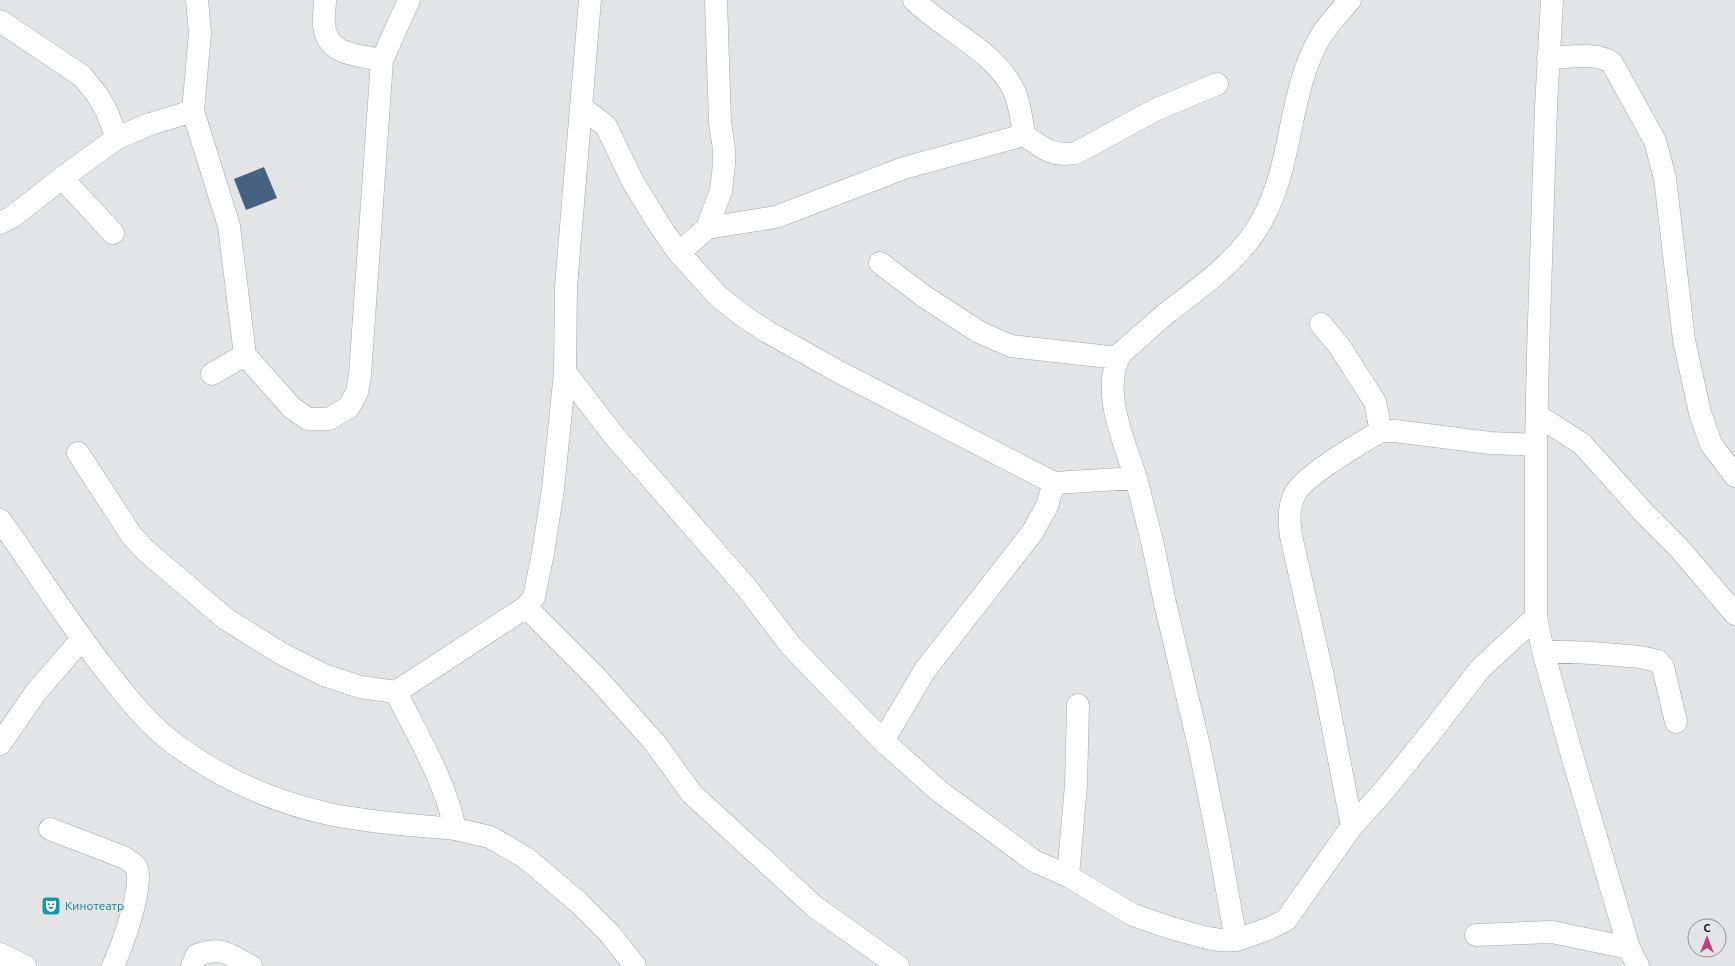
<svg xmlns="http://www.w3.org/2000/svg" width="1735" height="966" font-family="Ubuntu,sans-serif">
<rect width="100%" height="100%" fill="#e2e4e6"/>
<path fill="#476183" d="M264,167l13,31 -31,12 -12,-31z"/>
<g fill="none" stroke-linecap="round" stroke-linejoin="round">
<defs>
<path id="minor" d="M325,0c0,8 -2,17 -1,25 3,31 34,30 58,35
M590,0l-24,287 -1,85 50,65 131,150 45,59 92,95 56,50 95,70 34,15 65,39 38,13 36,10 14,2h15l32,-11 18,-9 66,-94 30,-33 47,-58 51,-66 56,-52
M914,0c30,30 84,52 101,93 5,13 7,27 9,42 19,13 28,22 52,18l79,-43 62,-26
M1552,0l-6,107 -8,246 -2,92v172l7,34 30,108 56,189 9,18
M0,21l82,55 16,20 9,16 10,26
M1548,58c19,0 49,-7 64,5l43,78 10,37 19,162 16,73 11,31 24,32
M581,107l25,19 27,56 27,44 19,27 40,44 23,18 24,16 73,41 215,111 82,-5c-12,-36 -37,-92 -14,-126 16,-13 30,-27 46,-40 35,-27 73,-53 94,-92 31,-56 26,-124 56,-179 8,-15 21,-28 32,-41
M193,111l7,-78 -3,-33
M62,178l51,55
M0,223l12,-6 50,-39 55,-40 33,-14 43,-13 36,115 16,129 47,53 16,11h21l20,-12 8,-15 3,-17 22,-315 27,-60
M707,228l69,-11 128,-49 120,-33
M679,253l28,-25 14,-37 3,-27v-15l-4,-26 -4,-123
M880,263l45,34 54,35 32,14 107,12
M1321,324l19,23 35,55 6,29
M212,374l33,-19
M1537,415l45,29 63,70 34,34 56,66
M78,453l54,83 14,15 80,68 56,35 42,21 36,12 36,5 130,-85 8,-10 9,-44 10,-64 12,-117
M1136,478l17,67 12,58 35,147 18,90 18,100
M0,520c35,49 67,100 104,148 21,27 44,57 72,77 45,33 98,57 153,69 42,9 85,11 126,15 -10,-49 -37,-92 -59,-137
M526,607l69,69 60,67 37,51 123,113 83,59
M1543,651l50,2 47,4 18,4 5,6 13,55
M883,741l42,-71 107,-137 15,-27 7,-23
M0,744l36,-52 46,-53
M1352,826l-29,-149 -32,-141c-2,-15 -3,-28 4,-42 9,-19 66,-51 86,-63h14l95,12 46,2
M50,829l73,28c5,3 12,7 14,12 6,20 -15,77 -24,97
M455,829l35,8 36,21 52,44 32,32 25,32
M1068,876l8,-91 2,-80
M1476,935l76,-3 77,16
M192,966l5,-11c27,-9 30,-1 54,11"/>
<path id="highway" d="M0,954l25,12"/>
</defs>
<use href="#minor" stroke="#a4a5a7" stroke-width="23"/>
<use href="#highway" stroke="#a4a5a7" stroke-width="23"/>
<use href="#minor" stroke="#fff" stroke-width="22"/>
<use href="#highway" stroke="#fff" stroke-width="22"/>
</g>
<defs>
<symbol id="theatre-square" viewBox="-11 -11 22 22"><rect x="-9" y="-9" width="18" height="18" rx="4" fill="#0f9aa8" stroke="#e2e4e6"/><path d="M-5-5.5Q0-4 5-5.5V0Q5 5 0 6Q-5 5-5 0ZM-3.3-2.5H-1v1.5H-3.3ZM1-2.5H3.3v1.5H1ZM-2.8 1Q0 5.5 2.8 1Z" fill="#fff"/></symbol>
</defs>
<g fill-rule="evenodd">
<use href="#theatre-square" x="40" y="895" width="22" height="22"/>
</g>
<g text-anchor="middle" stroke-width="4" stroke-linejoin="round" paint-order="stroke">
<g font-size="12" fill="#0d838f" stroke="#e2e4e6" text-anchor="start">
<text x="65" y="910">Kинотеатр</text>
</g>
</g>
<g transform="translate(1707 938)"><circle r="19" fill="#e2e4e6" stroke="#8d8e90"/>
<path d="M0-3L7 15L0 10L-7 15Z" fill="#c33b79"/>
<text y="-6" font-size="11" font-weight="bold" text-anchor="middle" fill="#0d0e0e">С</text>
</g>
</svg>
